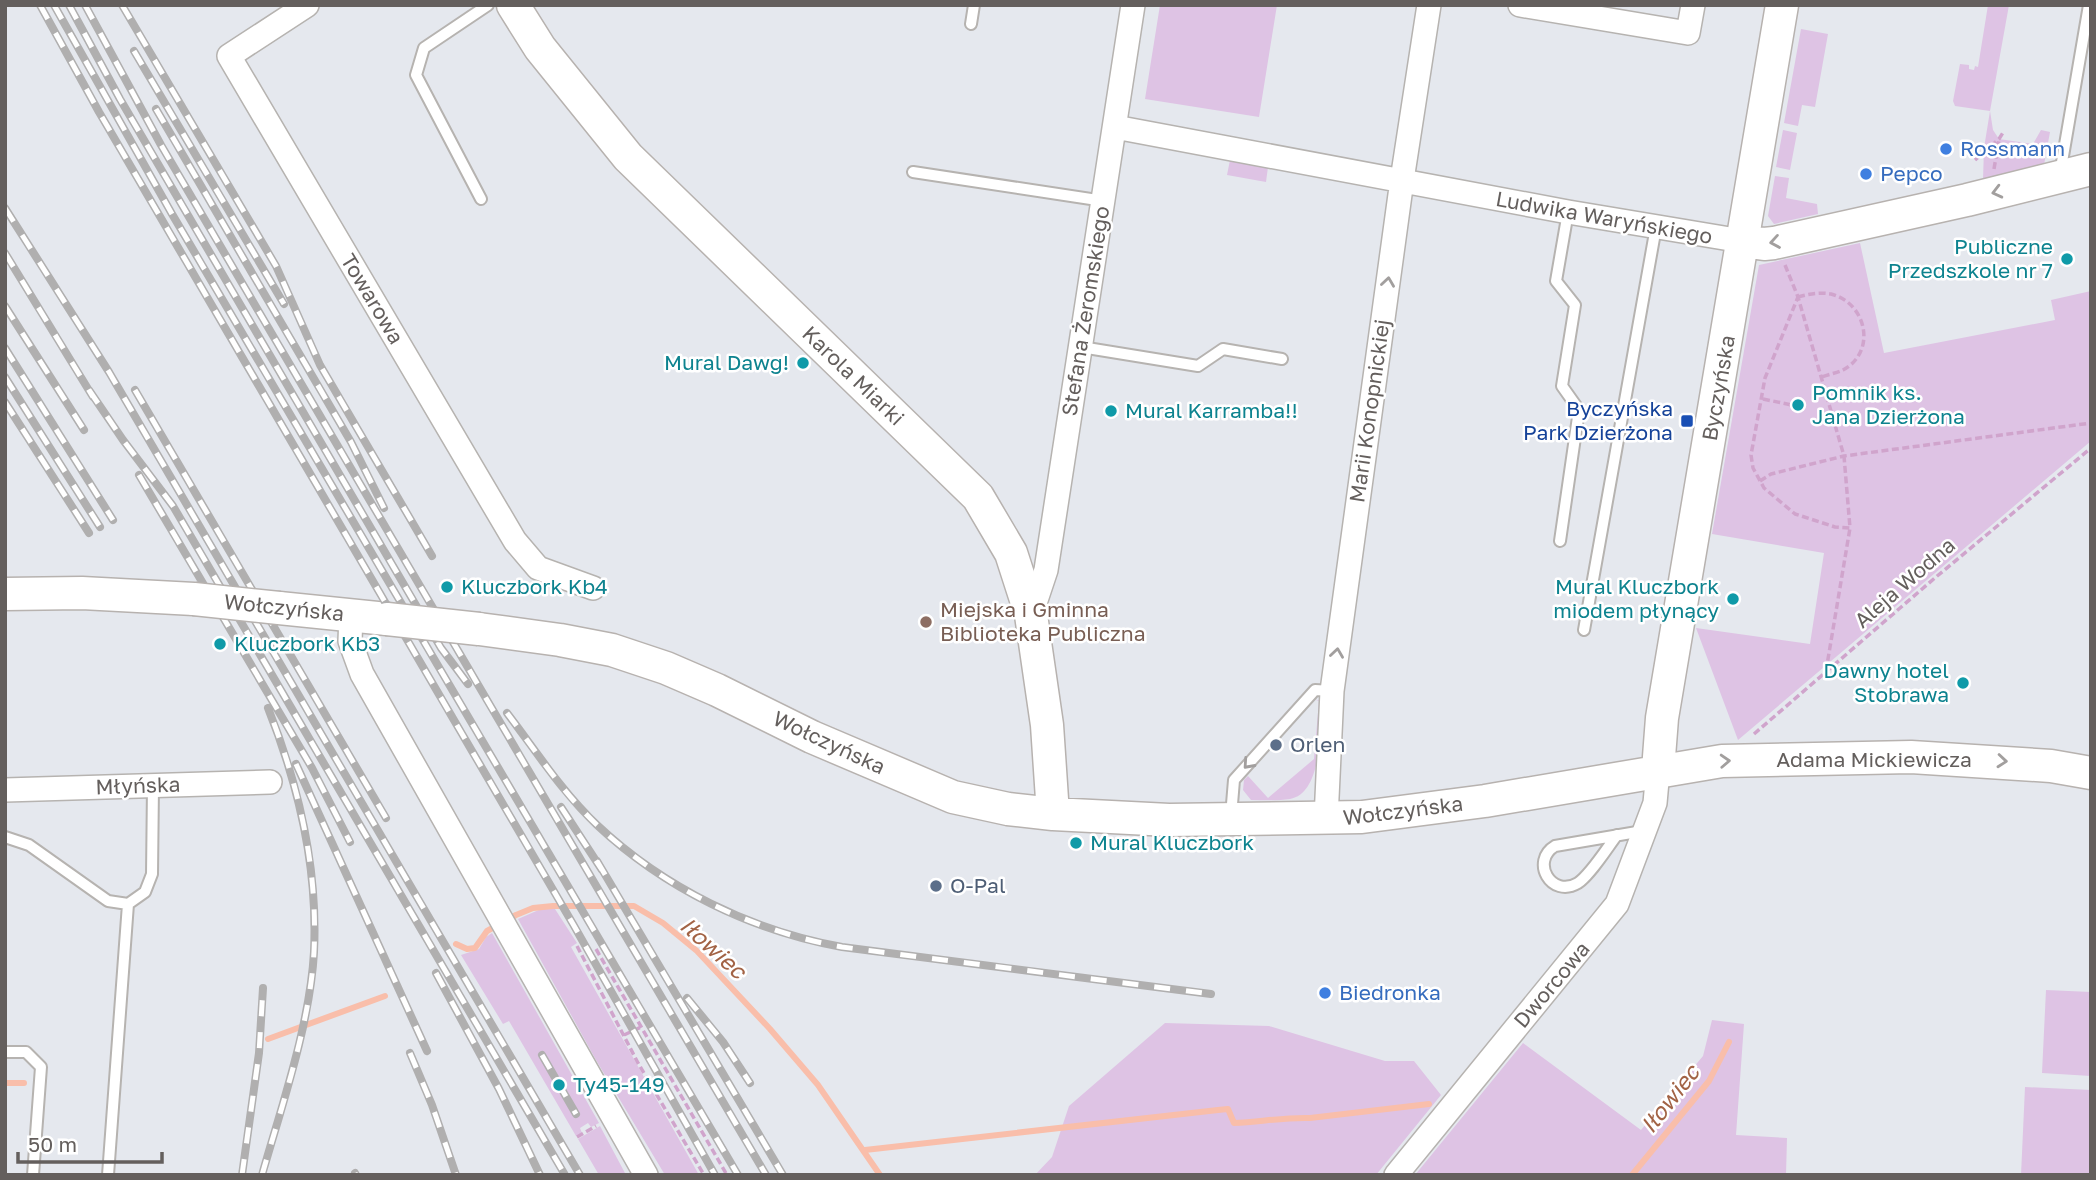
<svg xmlns="http://www.w3.org/2000/svg" width="2096" height="1180" font-family="'Golos Text',sans-serif">
<rect width="100%" height="100%" fill="#e5e8ee"/>
<path fill="#dec3e4" d="M1160,5h117l-18,112 -114,-18z
M1988,5h21l-19,106 3,19 6,9 34,5 8,-14 9,2 -6,33 -61,15 1,-32 6,-37 -35,-5 -2,-5 7,-37 9,1v4l5,1 1,-4 3,1z
M1801,29l27,5 -13,73 -13,-2 -4,21 -14,-3z
M1783,130l14,3 -7,37 -14,-3z
M1230,160l38,7 -2,15 -39,-7z
M1775,176l14,2 -3,20 31,6 1,10 -44,10 -6,-8z
M1860,243l24,110 171,-33 -4,-20 40,-9v150l-353,299 -42,-112 114,16 14,-91 -112,-19 47,-269z
M1313,699l9,2c-2,26 1,92 -32,98 -12,2 -26,1 -39,1l-8,-10 1,-10 4,-4 20,22 46,-39 5,-58z
M541,909h14l22,34 -6,4 128,228h-34l-69,-115 -78,-141z
M492,933l107,190 -8,4 -3,-4 -8,5 2,5 -6,3 -67,-115 -6,3 -42,-69 18,-6 7,-12z
M2046,990l45,2v84l-49,-3z
M1712,1020l32,4 -8,111 51,3 -1,37h-371l108,-132 118,87 62,-74z
M1165,1023l104,3 116,35h29l27,34 -65,80h-341l17,-18 17,-51z
M2025,1087l66,3v85h-70z
M600,1126l26,49h-27l-21,-36z"/>
<g fill="none" stroke-linecap="round" stroke-linejoin="round">
<path stroke="#f9beaa" stroke-width="6" d="M456,944l11,5 8,-1 12,-17 29,-16 17,-7 20,-2h81l29,17 34,28 73,78 48,56 62,90
M268,1039l117,-43
M5,1083h19
M865,1150l353,-40 10,-1 6,14c26,-1 51,-6 76,-5l119,-14
M1632,1175l77,-94 20,-39"/>
<defs>
<path id="lane" d="M971,24l3,-19
M2063,171l-1,-9 27,-157
M913,172l191,29
M481,199l-65,-124 8,-27 64,-43
M1081,347l117,19 25,-17 59,10
M1560,541l19,-131 -17,-24 13,-81 -19,-24 12,-69
M1584,630l72,-403
M1231,816l3,-36 81,-90 17,1
M1617,835c-10,13 -26,39 -39,48 -27,16 -48,-22 -23,-37l82,-14 8,2
M5,837l24,8 79,56 20,3 17,-12 7,-18 1,-88
M5,1052h21l15,15 -8,108
M108,1175l20,-271"/>
<path id="street" d="M307,5l-78,51 286,485 23,27 55,20
M1520,5l168,28 5,-28
M1115,127l453,85 174,29
M351,615l-1,26 12,33 284,501
M1031,615l15,-45 87,-565
M5,790l265,-8
M1326,819l6,-128 70,-511 27,-175
M1396,1175l221,-271 38,-101 3,-33"/>
<path id="secondary" d="M513,5l27,43 88,109 350,340 33,56 20,62 16,110 6,89
M1742,241l22,3 10,-1 193,-43 124,-31
M5,594l77,-1 112,6
M279,608l108,11
M479,629l81,11 52,10 54,18 51,22 95,47 141,60 55,12 45,5 116,6 193,-3 123,-16 237,-40 189,-4 140,9 40,7
M1658,770l4,-52 120,-713"/>
</defs>
<use href="#lane" stroke="#b6b3b0" stroke-width="14"/>
<use href="#street" stroke="#b6b3b0" stroke-width="26"/>
<use href="#secondary" stroke="#b7b2af" stroke-width="35"/>
<path stroke="#d0a4cc" stroke-width="3.5" stroke-dasharray="7 3.5" stroke-linecap="butt" d="M1975,160l24,-21 5,-8
M1994,169l5,-30
M1785,265l13,32 46,159 6,72 -15,-1 -40,-13 -31,-26 -11,-20 -2,-13 14,-77 33,-81
M1798,297c11,-3 22,-5 33,-3 36,9 46,58 12,76 -6,3 -14,4 -21,7
M1763,399l29,6
M1760,481l11,-7 73,-18 247,-33
M1826,671l24,-143
M1754,734l182,-157 155,-129
M577,946l61,117 66,112
M596,949l131,226
M624,1035l17,-8
M577,1137l19,-11"/>
<use href="#lane" stroke="#fff" stroke-width="10"/>
<use href="#street" stroke="#fff" stroke-width="23"/>
<use href="#secondary" stroke="#fff" stroke-width="32"/>
<defs>
<path id="rail" d="M40,5l59,107 474,812 142,251
M54,5l118,209 566,961
M69,5l51,94 321,549 27,36
M85,5l76,140 605,1030
M122,5l154,261 44,99 112,191
M134,51l150,253
M156,109l195,333 33,66
M5,208l104,164 471,803
M5,253l88,144
M5,306l79,124
M5,348l108,172
M5,377l95,150
M89,390l34,50 50,66 392,669
M135,390l251,428
M5,402l84,131
M139,475l173,293 38,74
M507,713c29,38 55,79 90,112 67,63 155,106 245,122l369,47
M296,764l131,287
M561,807l41,63
M597,861l186,314
M436,973l63,116 41,86
M687,998l36,44 27,41
M410,1053l22,52 24,70
M542,1055l34,59
M355,1173l1,2
M242,1175l17,-122 4,-65
M262,1175c20,-70 48,-151 52,-223 4,-84 -15,-166 -46,-244"/>
</defs>
<use href="#rail" stroke="#b0afaf" stroke-width="8"/>
<use href="#rail" stroke="#fff" stroke-width="5" stroke-dasharray="16" stroke-linecap="butt"/>
<defs>
<path id="secondary-bridge" d="M194,599l85,9
M387,619l92,10"/>
</defs>
<use href="#secondary-bridge" stroke="#b7b2af" stroke-width="35" stroke-linecap="butt"/>
<use href="#secondary-bridge" stroke="#fff" stroke-width="32"/>
</g>
<defs><path id="oneway-chevron" d="M-2-3.5L2.5 0L-2 3.5" fill="none" stroke-width="1.6" stroke-linecap="round" stroke-linejoin="round" transform="scale(1.75)"/></defs>
<g stroke="#a29f9e">
<use href="#oneway-chevron" transform="translate(1997 192) rotate(166)"/>
<use href="#oneway-chevron" transform="translate(1775 242) rotate(170)"/>
<use href="#oneway-chevron" transform="translate(1388 282) rotate(-82)"/>
<use href="#oneway-chevron" transform="translate(1337 653) rotate(-82)"/>
<use href="#oneway-chevron" transform="translate(1725 761) rotate(-3)"/>
<use href="#oneway-chevron" transform="translate(2002 761) rotate(5)"/>
<use href="#oneway-chevron" transform="translate(1248 764) rotate(132)"/>
</g>
<g fill="#3f7fe0" stroke="#fff" stroke-width="2.5">
<circle cx="1946" cy="149" r="7"/>
<circle cx="1866" cy="174" r="7"/>
<circle cx="1325" cy="993" r="7"/>
</g>
<g fill="#0f9aa8" stroke="#fff" stroke-width="2.5">
<circle cx="2067" cy="259" r="7"/>
<circle cx="803" cy="363" r="7"/>
<circle cx="1798" cy="405" r="7"/>
<circle cx="1111" cy="411" r="7"/>
<circle cx="447" cy="587" r="7"/>
<circle cx="1733" cy="599" r="7"/>
<circle cx="220" cy="644" r="7"/>
<circle cx="1963" cy="683" r="7"/>
<circle cx="1076" cy="843" r="7"/>
<circle cx="559" cy="1085" r="7"/>
</g>
<rect fill="#1a4fb4" stroke="#fff" stroke-width="2.5" x="1680" y="414" width="14" height="14" rx="3.5"/>
<circle fill="#8d6e63" stroke="#fff" stroke-width="2.5" cx="926" cy="622" r="7"/>
<g fill="#5c6f8a" stroke="#fff" stroke-width="2.5">
<circle cx="1276" cy="745" r="7"/>
<circle cx="936" cy="886" r="7"/>
</g>
<g text-anchor="middle" stroke-width="5" stroke-linejoin="round" paint-order="stroke">
<g font-size="21" fill="#366cbe" stroke="#fff" text-anchor="start">
<text x="1960" y="156">Rossmann</text>
<text x="1880" y="181">Pepco</text>
<text x="1339" y="1000">Biedronka</text>
</g>
<g font-size="21" fill="#645f5d" stroke="#fff">
<text transform="translate(1604 218) rotate(10)" y="7">Ludwika Waryńskiego</text>
<text transform="translate(372 299) rotate(59)" y="7">Towarowa</text>
<text transform="translate(1086 311) rotate(-81)" y="7">Stefana Żeromskiego</text>
<text transform="translate(853 376) rotate(44)" y="7">Karola Miarki</text>
<text transform="translate(1719 388) rotate(-80)" y="7">Byczyńska</text>
<text transform="translate(1370 411) rotate(-82)" y="7">Marii Konopnickiej</text>
<text transform="translate(1905 583) rotate(-41)" y="7">Aleja Wodna</text>
<text transform="translate(284 608) rotate(6)" y="7">Wołczyńska</text>
<text transform="translate(829 743) rotate(25)" y="7">Wołczyńska</text>
<text x="1874" y="767">Adama Mickiewicza</text>
<text transform="translate(138 786) rotate(-2)" y="7">Młyńska</text>
<text transform="translate(1403 811) rotate(-7)" y="7">Wołczyńska</text>
<text transform="translate(1552 985) rotate(-50)" y="7">Dworcowa</text>
</g>
<g font-size="21" fill="#0d838f" stroke="#fff" text-anchor="start">
<text x="2053" y="254" text-anchor="end">Publiczne<tspan x="2053" dy="24">Przedszkole nr 7</tspan></text>
<text x="789" y="370" text-anchor="end">Mural Dawg!</text>
<text x="1812" y="400">Pomnik ks.<tspan x="1812" dy="24">Jana Dzierżona</tspan></text>
<text x="1125" y="418">Mural Karramba!!</text>
<text x="461" y="594">Kluczbork Kb4</text>
<text x="1719" y="594" text-anchor="end">Mural Kluczbork<tspan x="1719" dy="24">miodem płynący</tspan></text>
<text x="234" y="651">Kluczbork Kb3</text>
<text x="1949" y="678" text-anchor="end">Dawny hotel<tspan x="1949" dy="24">Stobrawa</tspan></text>
<text x="1090" y="850">Mural Kluczbork</text>
<text x="573" y="1092">Ty45-149</text>
</g>
<g font-size="21" fill="#164399" stroke="#fff" text-anchor="end">
<text x="1673" y="416">Byczyńska<tspan x="1673" dy="24">Park Dzierżona</tspan></text>
</g>
<g font-size="21" fill="#785e54" stroke="#fff" text-anchor="start">
<text x="940" y="617">Miejska i Gminna<tspan x="940" dy="24">Biblioteka Publiczna</tspan></text>
</g>
<g font-size="21" fill="#4e5e75" stroke="#fff" text-anchor="start">
<text x="1290" y="752">Orlen</text>
<text x="950" y="893">O-Pal</text>
</g>
<g font-size="23" font-style="italic" fill="#a26345" stroke="#fff">
<text transform="translate(713 948) rotate(42)" y="8">Iłowiec</text>
<text transform="translate(1670 1099) rotate(-52)" y="8">Iłowiec</text>
</g>
</g>
<rect width="2096" height="1180" fill="none" stroke="#645f5d" stroke-width="14"/>
<path d="M18 1152v10h144v-10" fill="none" stroke="#645f5d" stroke-width="3.5"/>
<text x="28" y="1152" font-size="21" fill="#645f5d" stroke="#ffffff" stroke-width="5" paint-order="stroke">50 m</text>
</svg>
